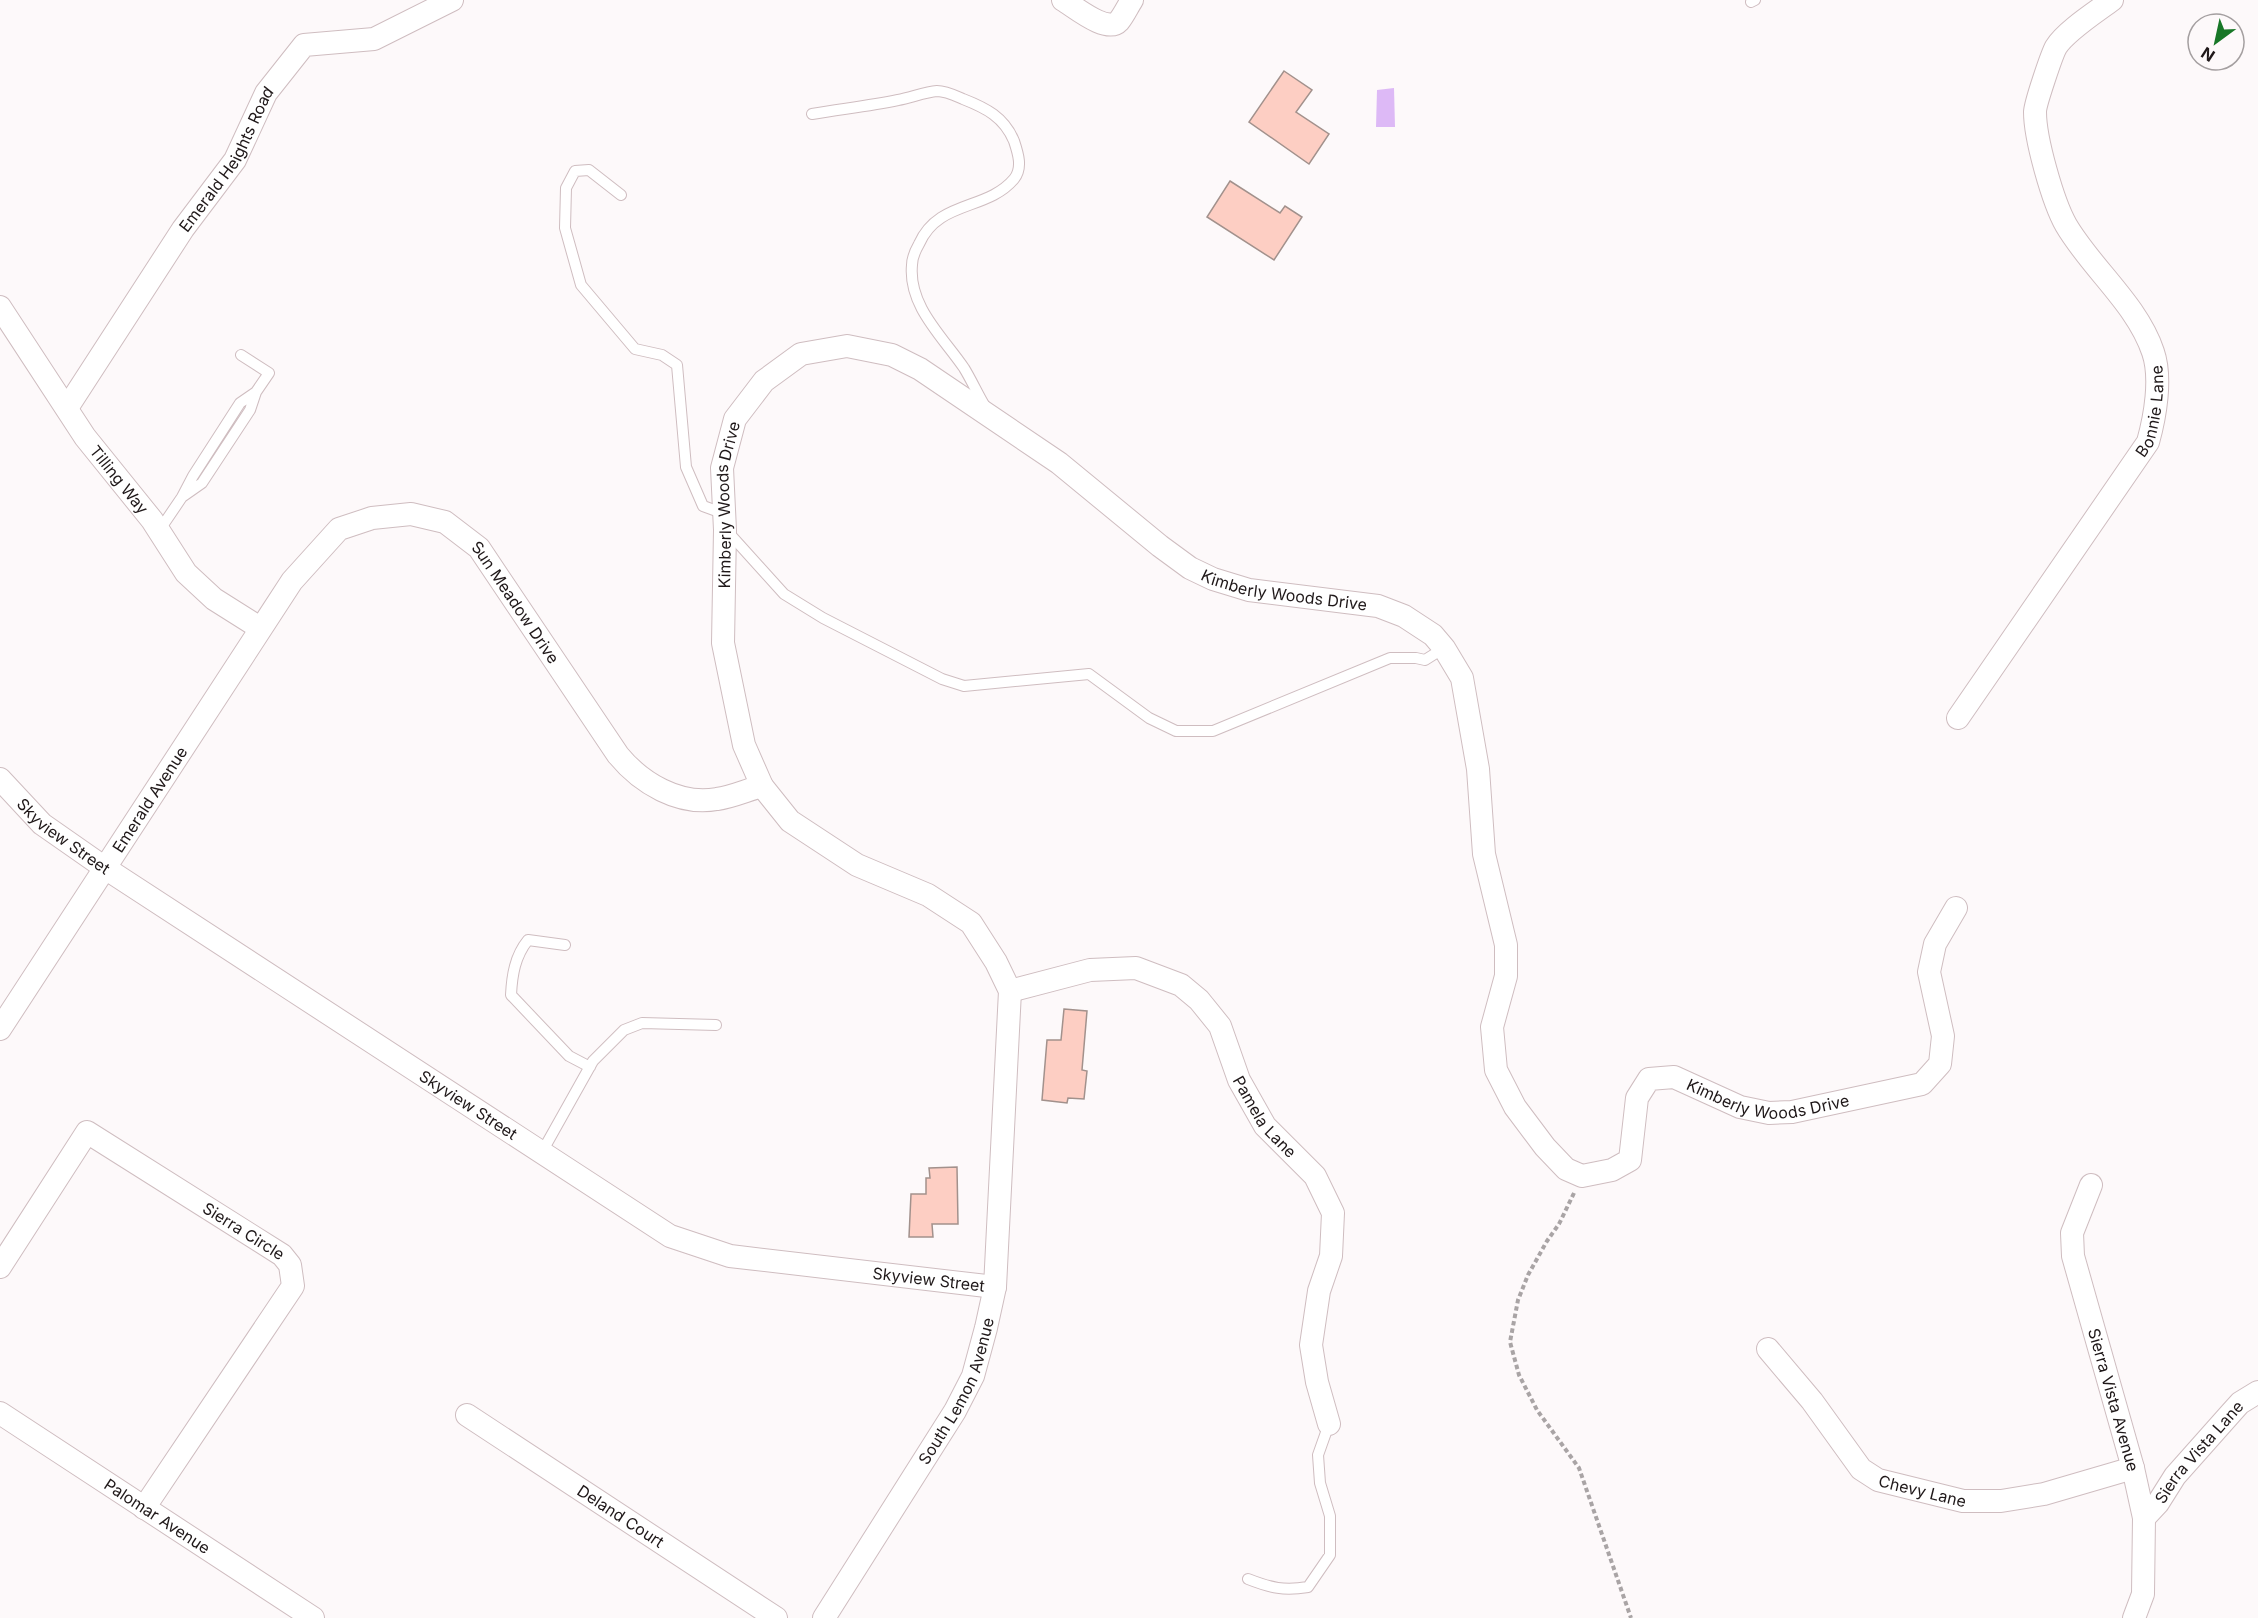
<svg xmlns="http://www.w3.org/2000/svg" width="2258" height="1618" font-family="Inter,sans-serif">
<rect width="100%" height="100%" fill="#fdf9fa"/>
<path fill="#ddb9f6" d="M1394,88l1,39h-19l1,-37z"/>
<path fill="#fdcec3" stroke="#a2918c" stroke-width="1.5" d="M1284,71l28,19 -16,22 33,22 -20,30 -60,-42z
M1230,181l50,32 5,-7 17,11 -28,43 -67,-43z
M1064,1009l23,2 -5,59 5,1 -3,28 -16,-1 -1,5 -25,-3 5,-60h14z
M957,1167l1,57h-26l1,13h-24l2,-43h15v-16h4l-1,-10z"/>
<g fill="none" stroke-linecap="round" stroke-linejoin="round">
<defs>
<path id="service" d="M1751,2l4,-2
M812,114c29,-5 57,-8 86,-14 12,-2 27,-8 39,-9 9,0 19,5 26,8 23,9 41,18 51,42 4,12 9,27 0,38 -27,32 -76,21 -95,65 -4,7 -7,14 -7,21 -4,41 31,72 52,103 8,13 14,27 22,40
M621,195l-32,-25 -14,1 -9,17 -1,40 16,57 54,64 27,6 15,10 9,102 17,39 22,8
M241,355l28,18 -13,19
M159,531l23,-34 11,-21 47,-73 16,-11 -6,18 -48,73 -20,14
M728,532l56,62 39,24 119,61 22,7 125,-12 60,44 27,13h37l177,-73h26l9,2 19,-12
M565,945l-37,-5c-13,16 -16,35 -17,55l58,61 21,11
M542,1152l51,-91 31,-31 18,-7 74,2
M1248,1579c23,9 36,12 60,8l22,-32v-39l-10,-33 -2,-28 11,-31"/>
<g id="minor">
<path d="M1063,0c12,7 44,34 56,21 5,-6 9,-15 13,-21"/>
<path id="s1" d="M0,307l85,130 67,83 34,53 28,26 46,29"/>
<path id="s2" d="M67,408l116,-179 52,-69 31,-67 38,-48 70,-6 78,-39"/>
<path id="s3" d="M1958,718l190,-276c7,-25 14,-64 5,-90 -16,-48 -62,-84 -87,-127 -13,-23 -31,-86 -31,-113 0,-8 17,-58 21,-65 10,-16 40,-35 56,-47"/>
<path id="s4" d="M0,779l42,45 63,44 565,368 60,20 265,31"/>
<path id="s5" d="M1010,991l80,-21 46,-2 45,17 18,15 21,26 19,54 26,46 50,50 18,37 -2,43 -12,35 -8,54 6,37 12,42"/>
<path id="s6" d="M0,1029l292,-448 47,-52 33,-11 39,-4 34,8 34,26 139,207c23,28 61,51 99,44 15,-2 30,-9 45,-13"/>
<path id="s7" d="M2091,1185l-19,48 1,23 60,212 11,50 -1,76 -9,24"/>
<path id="s8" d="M0,1267l87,-135 195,123 8,10 3,21 -149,222"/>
<path id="s9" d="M1768,1349l44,52 49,68 17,11 85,21h38l43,-7 89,-26"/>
<path id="s10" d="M0,1413l313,205"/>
<path id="s11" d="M467,1415l309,203"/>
<path id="s12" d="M2144,1518l14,-15 17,-27 56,-63 9,-10 18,-11"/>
<path id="s13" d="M824,1618l131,-207 18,-35 13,-48 9,-41 15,-296 -14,-29 -25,-39 -43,-28 -71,-30 -67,-44 -28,-35 -18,-41 -21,-102 2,-113 -3,-62 13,-49 29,-38 37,-27 46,-8 45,9 28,14 139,94 101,83 30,22 23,11 36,11 129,16 26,10 29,19 11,13 18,30 16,91 6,85 22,91v31l-14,51 4,43 19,37 30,40 21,22 16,7 30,-6 18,-10 7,-62 12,-19 25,-2 66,30 29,6 23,-1 130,-28 18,-20 3,-28 -14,-64 6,-28 21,-36"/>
</g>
</defs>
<use href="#service" stroke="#cfbdc0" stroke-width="12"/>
<use href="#minor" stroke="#cfbdc0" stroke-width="24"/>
<path stroke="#a9a4a5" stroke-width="4" stroke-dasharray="4.5 3" stroke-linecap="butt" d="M1574,1193l-15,31 -12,17 -19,34 -10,25 -8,42 9,33 18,35 42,58 52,150"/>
<use href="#service" stroke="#fff" stroke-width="10"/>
<use href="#minor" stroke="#fff" stroke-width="22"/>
</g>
<g text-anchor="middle" stroke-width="5" stroke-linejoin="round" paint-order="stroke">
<g font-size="16" fill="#1f1819" stroke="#fdf9fa">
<text dy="6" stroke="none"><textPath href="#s2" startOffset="296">Emerald Heights Road</textPath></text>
<text dy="6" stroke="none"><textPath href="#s3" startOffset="366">Bonnie Lane</textPath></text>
<text dy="6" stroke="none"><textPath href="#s1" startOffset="210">Tilling Way</textPath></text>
<text dy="6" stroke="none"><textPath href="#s13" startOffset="1292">Kimberly Woods Drive</textPath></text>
<text dy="6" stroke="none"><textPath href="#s13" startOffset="2030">Kimberly Woods Drive</textPath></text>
<text dy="6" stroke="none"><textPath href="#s6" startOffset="822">Sun Meadow Drive</textPath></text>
<text dy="6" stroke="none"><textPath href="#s6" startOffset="274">Emerald Avenue</textPath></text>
<text dy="6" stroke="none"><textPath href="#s4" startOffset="86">Skyview Street</textPath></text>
<text dy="6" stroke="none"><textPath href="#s13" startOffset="3038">Kimberly Woods Drive</textPath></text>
<text dy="6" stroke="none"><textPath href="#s4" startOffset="572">Skyview Street</textPath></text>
<text dy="6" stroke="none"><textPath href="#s5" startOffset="336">Pamela Lane</textPath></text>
<text dy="6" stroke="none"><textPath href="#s8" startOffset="346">Sierra Circle</textPath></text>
<text dy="6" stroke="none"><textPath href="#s4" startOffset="1076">Skyview Street</textPath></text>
<text dy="6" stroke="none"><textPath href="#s13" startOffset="264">South Lemon Avenue</textPath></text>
<text dy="6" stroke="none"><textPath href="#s7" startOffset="224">Sierra Vista Avenue</textPath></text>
<text dy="6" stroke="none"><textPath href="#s12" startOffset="86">Sierra Vista Lane</textPath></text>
<text dy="6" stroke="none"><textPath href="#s9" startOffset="218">Chevy Lane</textPath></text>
<text dy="6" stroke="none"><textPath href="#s10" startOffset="188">Palomar Avenue</textPath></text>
<text dy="6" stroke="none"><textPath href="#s11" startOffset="184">Deland Court</textPath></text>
</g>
</g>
<g transform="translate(2216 42) rotate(213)"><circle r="28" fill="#fdf9fa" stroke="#a49fa0" stroke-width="1.5"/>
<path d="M0-4.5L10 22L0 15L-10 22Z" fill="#187727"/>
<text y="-9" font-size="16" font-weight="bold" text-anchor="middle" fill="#1f1819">N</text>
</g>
</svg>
